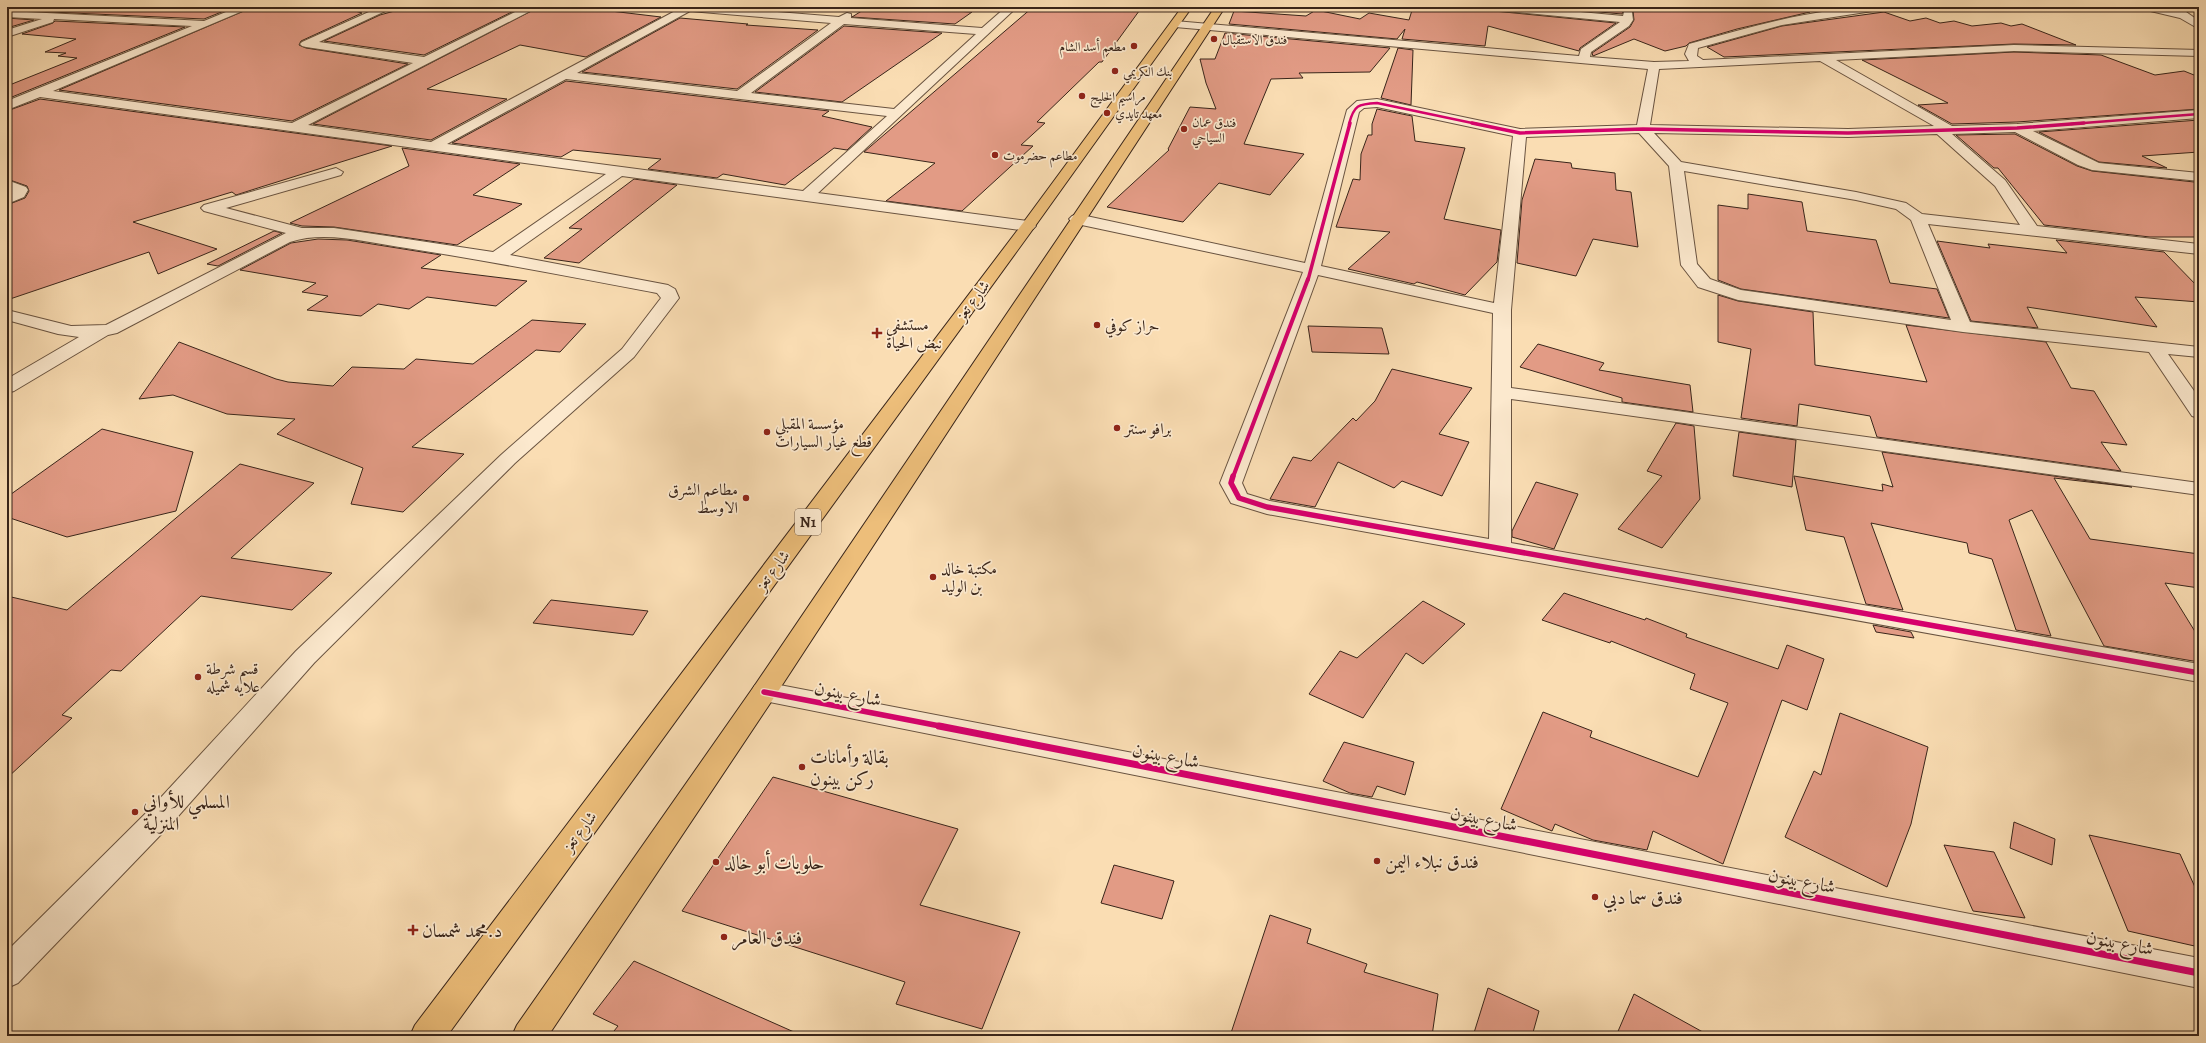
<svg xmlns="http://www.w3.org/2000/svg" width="2206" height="1043" font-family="Alegreya,Amiri,serif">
<rect width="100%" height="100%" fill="#faddb3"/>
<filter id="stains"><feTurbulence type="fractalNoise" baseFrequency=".005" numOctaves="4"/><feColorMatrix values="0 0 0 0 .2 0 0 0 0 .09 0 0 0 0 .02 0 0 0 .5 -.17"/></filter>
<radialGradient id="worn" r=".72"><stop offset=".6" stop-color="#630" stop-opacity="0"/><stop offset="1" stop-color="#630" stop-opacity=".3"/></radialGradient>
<path fill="#e29b85" stroke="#39251a" d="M7,7h227l-30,12 -197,-9z
M253,7h88l21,6 -61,28 -2,4 7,3 102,16 -116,57 -233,-31z
M409,7h113l-98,48 -100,-14 56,-26z
M539,7h38l84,10 -75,40 -66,-12 -93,44 80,10 -76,41 -118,-16z
M868,7h16l88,5 -17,12 -103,-7z
M1033,7h109l-40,55h-3l-62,60 8,1 -24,22 12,1 -71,65 -76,-10 49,-38 -71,-11z
M1413,7h75l6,4 122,12 -36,25 -1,3 -91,-25 -3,20 -83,-7 3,-10 -8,10 -168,-15 5,-13 72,5 10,-6 44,9 9,-6 40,7z
M1543,7h250l17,5 -73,17 -48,14 -3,3 -21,5 -31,-12 -41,17 -1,-3 38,-26 4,-7 -1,-9 -9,-1 -2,4z
M1884,12l26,9 16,-3 14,5 14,-2 18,5 29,-3 10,3 11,-2 54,21 -62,-1 -290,13 -17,-10 75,-21z
M7,18l27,2 -27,8z
M680,18l68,6 -2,1 72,5 -81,59 -155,-17z
M55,21l130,6 -178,72v-13l70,-28 -19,-2 8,-3 -21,-1 31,-13 -54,-5 31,-11z
M844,26l98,7 -100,69 -87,-10z
M1225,33l165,15 -20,24 -71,1 4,5 -32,1 -27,65 60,10 -34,41 -51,-12 -36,39 -76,-15 62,-57 -1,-1 22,-42 26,2 -10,-26 -6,-24h15z
M1398,48l15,2 -2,55 -30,-7z
M2014,52l87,3 54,20 29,-4 15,6v32l-182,13 -65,2 -34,-19 30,-2 -86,-43z
M566,81l263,30 -7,5 50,11 -25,23 -13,-2 -49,37 -62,-11 -6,4 -69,-9 13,-10 -88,-9 -12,7 -109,-14z
M40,99l352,47 -131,41 -25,8 -4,-3 -99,30 84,27 -59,25 -9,-22 -142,48v-95l18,-7 4,-7 -2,-5 -20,-7v-68z
M1377,109l35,7 3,25 50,7 -21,71 57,11 -4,32 -32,33 -48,-13 -3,2 -66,-15 42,-37 -54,-5 17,-48 7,1 1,-26 7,-19h4v-11z
M2199,120v32l-57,4 25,12 -68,-6 -60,-30z
M2015,134l62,32 15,5 102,11 5,2v53h-49l-106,-12 -46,-57h-4l-38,-33z
M402,148l118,16 -47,31 49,9 -65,41 -123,-18 -32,-1 -12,-3 119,-57z
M1535,159l36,4 1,5 43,5 1,17 15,2 7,55 -45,-8 -17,37 -59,-13 5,-63z
M634,179l43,6 -98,78 -35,-5 38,-29 -13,-1z
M1748,194l54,8 5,29 69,9 14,43 47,6 12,29 -208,-29 -23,-9v-75l30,4z
M274,231l8,2 -64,33 -11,-2z
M318,239l29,1 94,15 -20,13 106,13 -31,25 -69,-9 -18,12 -31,-5 -17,12 -54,-6 21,-14 -26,-4 14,-9 -76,-13 51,-27z
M2056,240l108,12 35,36v14l-64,-5 22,30 -130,-20 11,21 -67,-7 -34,-80 53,7 -2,-4 79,9z
M1718,295l20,6 75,11 2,53 112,17 -21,-57 140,17 25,46 23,3 33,54 -26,-3 20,29 -244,-34 -7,-21 -71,-12 -2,22 -56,-8 10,-69 -33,-7z
M532,320l54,4 -26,28 -24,-2 -124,97 52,7 -61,58 -52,-8 12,-36 -86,-34 18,-15 -68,-5 -54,-19 -34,4 40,-57 97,37 12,3 45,4 19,-19 52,2 12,-10 57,5z
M1308,326l74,2 7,26 -77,-2z
M1538,344l66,19 -5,7 91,15 3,27 -71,-10v-4l-102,-31z
M1392,369l80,19 -33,46 30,8 -27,54 -40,-15 -8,7 -56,-26 -23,45 -45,-8 23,-42 18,4 42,-43 3,3 19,-20z
M1676,423l18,3 6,73 -38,49 -44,-19 44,-53 -15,-5z
M102,429l91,23 -17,59 -109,26 -60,-20v-20z
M1739,432l57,8 -4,47 -59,-11z
M1882,452l250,35 -78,-9 36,61 109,15v34l-34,-5 34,55v24l-95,-16 -72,-136 -23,10 42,116 -35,-6 -24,-71 -23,-6 -2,-10 -96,-20 32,87 -37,-6 -22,-67 -38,-7 -12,-54 89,15 -1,-7 11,3z
M240,464l74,19 -83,75 101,15 -40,37 -91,-14 -80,75 -10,-1 -49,45 10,3 -65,60v-182l60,14z
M1536,482l42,12 -24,55 -42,-12v-6z
M1564,593l81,27 1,-2 41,16 -1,3 92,32 9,-24 37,14 -17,51 -25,-10 -59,164 -70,-33 -6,19 -54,-10 -38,-16 -3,7 -51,-22 42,-97 49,19 -2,6 108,40 30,-74 -38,-14 5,-15 -84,-33 -1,2 -68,-23z
M551,600l97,11 -15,24 -100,-12z
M1423,601l42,23 -42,40 -17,-11 -43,65 -54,-24 31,-43 17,7z
M1873,625l38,7 3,6 -38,-6z
M1840,713l88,34 -17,77 -24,63 -102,-50 29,-66 7,4z
M1344,742l70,20 -9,33 -28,-9 -5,11 -22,-4 -27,-12z
M773,777l185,52 -38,76 100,27 -38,97 -86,-25 9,-22 -223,-71z
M2014,822l41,17 -3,26 -42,-17z
M2089,835l91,19 19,42v51l-71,-16z
M1944,845l50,7 31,66 -52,-7z
M1114,865l60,16 -12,38 -61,-16z
M1270,915l41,14 -4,14 60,21 -3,8 74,22 -6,42h-202z
M634,961l169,75h-193l8,-10 -25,-12z
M1488,988l51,23 -7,25h-59z
M1634,994l76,42h-94z"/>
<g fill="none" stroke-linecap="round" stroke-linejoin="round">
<defs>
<path id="minor" d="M238,7h14l-199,84 239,32 121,-60 -107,-16 -4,-1 -2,-2 2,-2 78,-35h14l-75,35 105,15 101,-50h13l-230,118 123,17 246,-132 -3,-3h44l121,10 8,-4 4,1v4l131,10 24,-21h11l-199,186 210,28 5,2 3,3 -3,3 -5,2 -406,-55 -112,79 158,30 7,4 4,9 -45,59 -119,106 -201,200 -141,159 -155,161 -11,5v-37l146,-145 143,-155 205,-196 121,-106 39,-51 -4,-5c-84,-16 -167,-32 -251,-45 -37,-5 -80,-18 -116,-6l-173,91 -9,2 -94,56 -7,2v-14l72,-42 -21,-3 -51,-14v-10l64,16 35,-1 180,-92 -82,-22 -3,-3 3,-3 132,-37 7,4 -2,3 -115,33 76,20h32l159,24 113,-78 -566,-77 -33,13v-9l185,-75 -138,-7 -1,3 -46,15v-7l35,-11 -35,-2v-6l197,10zM690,11l141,12 -94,68 -160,-18zM844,24l132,10 -82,75 -143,-16zM566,79l321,37 -84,75 -356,-47z
M1489,7h38l96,9 1,-4h8l1,8 -4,6 -38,26 -1,5 64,5 35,-1 -4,-7 4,-10c64,-18 128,-37 195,-37l-5,3 -97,15 -84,23 -1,8 6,4 311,-15 185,5v6l-185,-5 -178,9 116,66 65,-2 182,-14v8l-166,13 66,32 100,10v8l-107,-11 -14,-5 -63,-33 -63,2 53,46 32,46 162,18v10l-271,-30 42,98 229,25v10l-31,-3 31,44v20l-7,-2 -43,-64 -186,-20 -225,-32 -40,-13 -17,-22 -12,-99 -30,-33 -113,4 -15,173v78l688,95v12l-688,-96v144l688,121v18l-932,-168 -36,-11 -11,-20 83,-211 -226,-48 -5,-2 -3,-3 3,-3 5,-2 228,49 42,-153 10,-9 20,-2 143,30 117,-4 11,-56 -473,-42 -5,-3 5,-3 404,35 2,-7 39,-27 -126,-12zM1820,61l114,65 -86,3 -198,-4 9,-56zM1377,107l136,29 -19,167 -173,-37 38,-154 5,-4zM1654,133l194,4 89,-3 58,52 25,39 -98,-11 -16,-11 -50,-11 -175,-30zM1684,171l172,29 40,9 15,11 40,100 -210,-30 -31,-11 -13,-15zM1318,275l175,38 -4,226 -219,-38 -23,-7 -5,-11z
M2141,7l27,2 -1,-2h12l20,14v8l-19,-11 -38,-9z
M7,180l19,7 2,3 -4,7 -17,7v-10l5,-2 -5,-3z
M764,682l1435,276v30l-1444,-289 -4,-7 4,-7z"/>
<path id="highway" d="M1182,7h10l-159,222 -586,807h-37l5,-11 608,-802z
M1215,7h10l-452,692 -225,337h-36l5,-11 238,-340z"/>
</defs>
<use href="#minor" stroke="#695340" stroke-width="2"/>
<use href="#highway" stroke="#39251a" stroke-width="2"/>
<use href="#minor" fill="#fce9ce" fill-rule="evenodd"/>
<use href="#highway" fill="#edbe7a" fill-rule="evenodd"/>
<defs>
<path id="cycleway-far4" d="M1349,124c5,-19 9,-20 28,-21l100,21
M2071,124l128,-10"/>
<path id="cycleway-far3" d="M1472,123l48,10 123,-4 205,4 169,-5 67,-5
M1308,280l42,-157"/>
<path id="cycleway-far2" d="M1233,477l75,-198"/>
<path id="cycleway-far1" d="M1233,476l-2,7 8,15 28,9 932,166
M764,692l181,35"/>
<path id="cycleway" d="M939,726l1260,247"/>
</defs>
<use href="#cycleway-far4" stroke="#fce9ce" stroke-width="4"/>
<use href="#cycleway-far3" stroke="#fce9ce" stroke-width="5"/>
<use href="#cycleway-far2" stroke="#fce9ce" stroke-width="6"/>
<use href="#cycleway-far1" stroke="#fce9ce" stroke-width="8"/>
<use href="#cycleway" stroke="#fce9ce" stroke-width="10"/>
<use href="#cycleway-far4" stroke="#d6006c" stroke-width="2.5"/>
<use href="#cycleway-far3" stroke="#d6006c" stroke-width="3.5"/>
<use href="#cycleway-far2" stroke="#d6006c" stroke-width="4"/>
<use href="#cycleway-far1" stroke="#d6006c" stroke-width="5.5"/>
<use href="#cycleway" stroke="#d6006c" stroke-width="7"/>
</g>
<g fill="#8f2418" stroke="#fce9ce" stroke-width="1.5">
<circle cx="1214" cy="39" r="4"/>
<circle cx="1134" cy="46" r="4"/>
<circle cx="1115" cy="71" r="4"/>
<circle cx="1082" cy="96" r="4"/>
<circle cx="1107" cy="113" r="4"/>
<circle cx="1184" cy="129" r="4"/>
<circle cx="995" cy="155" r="4"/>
<circle cx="1097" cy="325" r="4"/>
<path d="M875 327h4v4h4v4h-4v4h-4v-4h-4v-4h4z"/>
<circle cx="1117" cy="428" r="4"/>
<circle cx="767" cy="432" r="4"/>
<circle cx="746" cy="498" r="4"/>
<circle cx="933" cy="577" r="4"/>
<circle cx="198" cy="677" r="4"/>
<circle cx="802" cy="767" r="4"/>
<circle cx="135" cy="812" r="4"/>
<circle cx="1377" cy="861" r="4"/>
<circle cx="716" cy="862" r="4"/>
<circle cx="1595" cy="897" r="4"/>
<path d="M411 924h4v4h4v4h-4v4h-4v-4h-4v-4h4z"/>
<circle cx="724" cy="937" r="4"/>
</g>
<g text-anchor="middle" stroke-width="3.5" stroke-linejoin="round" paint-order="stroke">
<g font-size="13" fill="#39251a" stroke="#fce9ce" text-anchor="start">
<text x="1222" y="44">فندق الاستقبال</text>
<text x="1126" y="51" text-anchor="end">مطعم أسد الشام</text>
<text x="1123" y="76">بنك الكريمي</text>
<text x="1090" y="101">مراسيم الخليج</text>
<text x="1115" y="118">معهد تايدي</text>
<text x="1192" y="127">فندق عمان<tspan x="1192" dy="15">السياحي</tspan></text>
<text x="1003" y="160">مطاعم حضرموت</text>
</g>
<rect fill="#fce9ce" stroke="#746050" stroke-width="1" x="795" y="509" width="26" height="26" rx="3"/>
<g font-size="15" font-weight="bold" fill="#39251a">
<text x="808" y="527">N1</text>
</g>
<g font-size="16" fill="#39251a" stroke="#fce9ce">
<text transform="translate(972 300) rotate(-53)" y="6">شارع تعز</text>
<text transform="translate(772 570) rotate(-53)" y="6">شارع تعز</text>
<text transform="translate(579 831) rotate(-53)" y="6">شارع تعز</text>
</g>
<g font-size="16" fill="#39251a" stroke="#fce9ce" text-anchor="start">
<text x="886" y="330">مستشفى<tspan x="886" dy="18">نبض الحياة</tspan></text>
<text x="1105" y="331">حراز كوفي</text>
<text x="775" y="429">مؤسسة المقبلي<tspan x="775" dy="18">قطع غيار السيارات</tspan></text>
<text x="1125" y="434">برافو سنتر</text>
<text x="738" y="495" text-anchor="end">مطاعم الشرق<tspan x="738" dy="18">الاوسط</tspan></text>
<text x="941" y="574">مكتبة خالد<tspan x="941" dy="18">بن الوليد</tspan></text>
<text x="206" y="674">قسم شرطة<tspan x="206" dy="18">علايه شميله</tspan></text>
</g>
<g font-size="19" fill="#39251a" stroke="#fce9ce">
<text transform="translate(848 693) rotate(11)" y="7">شارع بينون</text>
<text transform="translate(1166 755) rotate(11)" y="7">شارع بينون</text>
<text transform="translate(1484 818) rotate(11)" y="7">شارع بينون</text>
<text transform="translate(1802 880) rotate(11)" y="7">شارع بينون</text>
<text transform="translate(2120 942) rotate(11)" y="7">شارع بينون</text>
</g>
<g font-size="19" fill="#39251a" stroke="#fce9ce" text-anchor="start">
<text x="810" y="763">بقالة وأمانات<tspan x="810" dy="22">ركن بينون</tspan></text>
<text x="143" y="808">المسلمي للأواني<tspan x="143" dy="22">المنزلية</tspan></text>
<text x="1385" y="868">فندق نبلاء اليمن</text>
<text x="724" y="869">حلويات أبو خالد</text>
<text x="1603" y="904">فندق سما دبي</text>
<text x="422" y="937">د.محمد شمسان</text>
<text x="732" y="944">فندق العامر</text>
</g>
</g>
<rect width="2206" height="1043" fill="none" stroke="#faddb3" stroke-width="24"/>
<rect x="8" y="8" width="2190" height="1027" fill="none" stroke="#39251a" stroke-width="2"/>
<rect x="12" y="12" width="2182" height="1019" fill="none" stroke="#39251a"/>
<rect width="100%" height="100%" filter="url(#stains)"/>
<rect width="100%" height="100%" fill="url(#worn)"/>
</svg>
